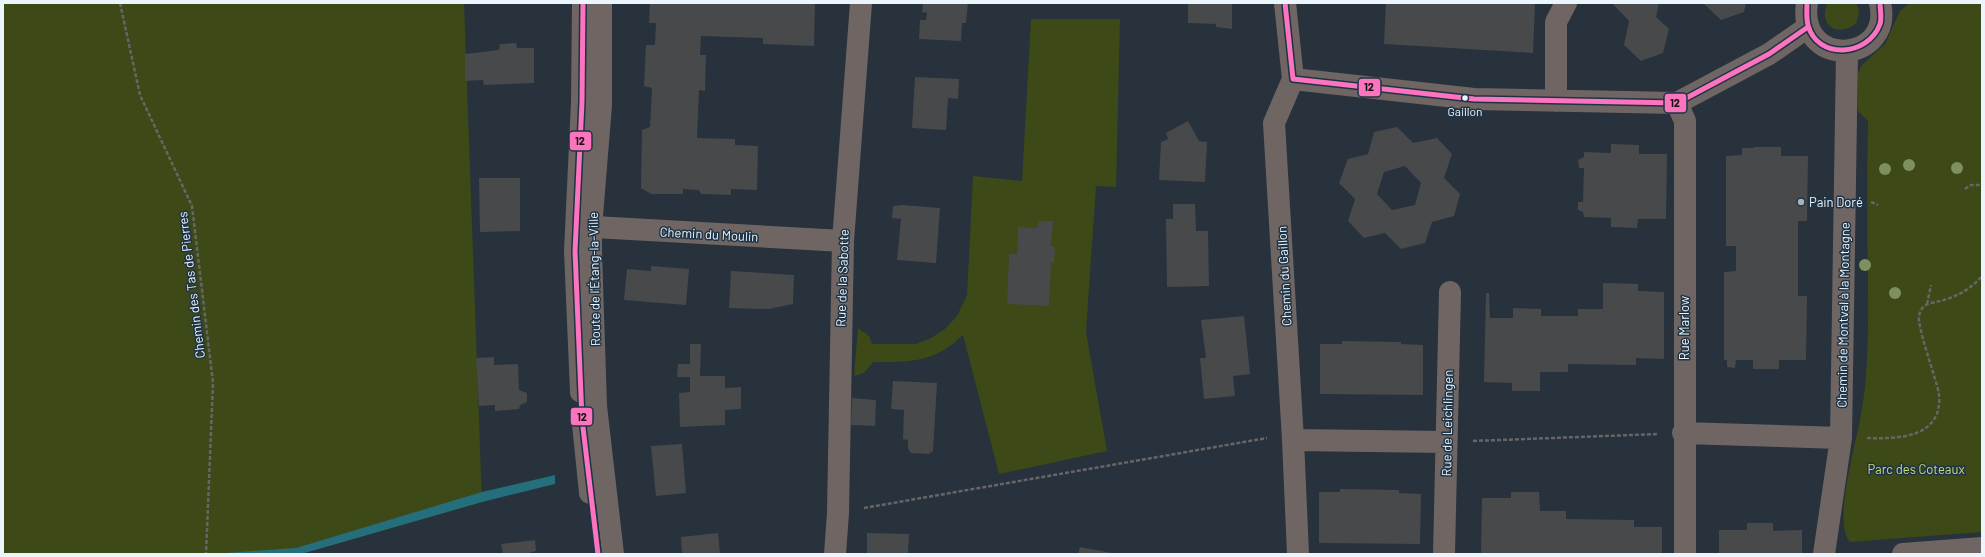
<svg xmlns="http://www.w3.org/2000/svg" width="1985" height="557" font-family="Barlow,sans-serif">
<rect width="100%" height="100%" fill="#27323d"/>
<path fill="#3d4916" d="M3,3h461l18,499 -181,52h-298z
M1828,3h28l3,7 -2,12c-17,17 -41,3 -29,-19z
M1910,3h72v529l-132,10c-18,-18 7,-102 11,-127 8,-44 7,-88 7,-133 -1,-53 -1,-107 0,-161l-10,-10v-38l4,-8 23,-21 15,-33z
M1031,19h89l-4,168 -20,-1 -10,146 21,119 -108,23 -36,-139c-29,28 -52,27 -90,27l-9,11 -10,3 4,-48 11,8 3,8h44l15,-6 14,-9 12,-13 10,-21 6,-119 49,5z"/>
<path fill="#246f7b" d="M555,475v9l-73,18 -181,52h-89l84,-6 186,-56z"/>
<path fill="#48494a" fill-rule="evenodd" d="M650,3h165l-1,43 -51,-2v-6l-62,-2 -1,19h6l-1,36 -6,-1 -2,48 38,1v6l23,1 -1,44 -26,-1v6l-30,-1 -2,-4 -16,-1v5h-32l-10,-6 1,-58 8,-3 2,-39 -8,-2 2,-41h9l1,-22h-7z
M923,3h45l-2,20h-4l-1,18 -42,-2 1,-19h6l1,-7 -5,-1z
M1188,3h44v26l-16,-2v-3l-28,-1z
M1386,3h149l-2,50 -149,-9z
M1612,3h47l-3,14 13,12 -6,24 -22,8 -17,-16 5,-24z
M1703,3h43l-2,9 -23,8z
M516,43l1,5h17v35l-50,2 -1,-5 -18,1v-27l34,-4 1,-6z
M915,77l44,2 -1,20 -10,-1 -2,32 -34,-2z
M1188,121l11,20 8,1 -2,40 -46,-2 2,-38 7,-3 -2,-6z
M1397,127l16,16 24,-5 15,16 -8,24 16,16 -6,22 -22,6 -7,21 -24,6 -16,-16 -21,5 -16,-17 7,-22 -16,-16 9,-24 20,-5 6,-22zM1405,166l16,17 -6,22 -23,5 -15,-16 7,-22z
M1611,144l28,1v9h28l-1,65h-28l-1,9 -26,-1v-9l-27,-1 -1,-5 -5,-2v-8h5l1,-34h-5l-1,-8 6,-3v-5l27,1z
M1754,147h27v9h27l-1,65h-9v75h9l-1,64h-27v9h-26v-9h-17l-1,8 -8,-1v-7h-3v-88l12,-1v-25h-10v-90l16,-1v-7h12z
M479,178h41v53l-40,1z
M1173,204h22l1,27h12l1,55 -42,1 -1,-68h7z
M902,205l38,3 -4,55 -39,-3 4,-41 -9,-1 1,-12z
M1038,221h15l-2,25 4,1 -1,15h-3l-2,44 -42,-2 2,-50h8l1,-27 20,1z
M651,266l38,3 -3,36 -62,-5 3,-31 24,2z
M731,271l63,4 -1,29 -24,5 -40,-1z
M1603,283l35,1v7l26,1v67l-28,-1v7l-68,-1v8h-28v19h-28v-8l-28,-1 2,-89h3l1,25h23v-10l28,1v7h37v-7h25z
M1244,316l6,58 -17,2 2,20 -31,3 -4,-41h6l-5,-38z
M1342,341l59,1v2l22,1v50l-103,-1v-50h22z
M690,344h11l-1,32h25v12l16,-1v22l-16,1v15l-45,2 -1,-34 11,-1v-15h-13l1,-13h12z
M494,357v8l24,-1 1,26 8,3v9l-7,3 -1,4 -24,2v-6l-16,1 -3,-48z
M893,381l44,2 -4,68 -4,3 -18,-1 -3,-4v-9l-5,-1 1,-29 -13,-1z
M852,398l24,2 -1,26 -24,-1z
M682,444l4,49 -30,3 -5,-50z
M1340,489l59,1v3l22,1 -1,50 -101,-1v-51h21z
M1511,492h28l1,19h26v8l68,1v7h28v27h-181l1,-56h29z
M1747,523h26v8l29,-1v24h-83v-24h28z
M718,533l2,21h-38l-1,-17z
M867,533l42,1 -1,20h-41z
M535,540l1,11 -11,3h-22l-2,-10z
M1080,547l32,6v1h-34z"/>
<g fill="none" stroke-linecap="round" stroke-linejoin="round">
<path stroke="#686566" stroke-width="2.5" stroke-dasharray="4 2" stroke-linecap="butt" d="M120,3l20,92 52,111 21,177 -7,171
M1965,189l6,-4h11
M1871,202l7,3
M1927,304l4,-19
M1867,438c32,1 76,0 72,-44 -3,-16 -22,-67 -20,-78 1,-7 6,-12 12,-13 21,-4 37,-11 51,-27
M1473,441l185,-7
M864,508l403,-70"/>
<path stroke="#6f6663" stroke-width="22" d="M601,3v102l-10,123v24l5,154 17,148
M1285,3l8,76 -19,44 19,317 5,114
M1807,3c-10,67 87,60 73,0
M1293,79l181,20 203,4 92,-49 39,-27
M1556,101v-79l10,-19
M1677,103l8,18v433
M577,226l266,15
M581,392l-6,-141 7,-149 1,-99
M583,424l7,69
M1683,433l158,5
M1293,440l153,2
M835,554l3,-41 5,-272 18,-238
M1444,554l6,-262
M1824,554l17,-116 6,-386
M1903,554l79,-6"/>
<defs>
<path id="bus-1" d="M583,3l-1,99 -7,149 7,168 16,135
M1285,3l8,76 181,20 203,4 92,-49 39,-27
M1807,3c0,7 -1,15 1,22 9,35 60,32 72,-1 2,-6 0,-15 0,-21"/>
</defs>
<use href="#bus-1" stroke="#1f3345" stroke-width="8"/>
<use href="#bus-1" stroke="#fc73be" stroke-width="5"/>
</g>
<g fill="#7d905e">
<circle cx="1909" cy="165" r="6"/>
<circle cx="1957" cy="168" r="6"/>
<circle cx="1885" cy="169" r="6"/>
<circle cx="1865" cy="265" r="6"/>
<circle cx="1895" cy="293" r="6"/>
</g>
<circle fill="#eaf5fe" stroke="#1f3345" stroke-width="1.5" cx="1465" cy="98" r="3.5"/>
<circle fill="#a6b1ba" stroke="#1f3345" stroke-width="1.5" cx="1801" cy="202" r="4"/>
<g text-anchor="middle" stroke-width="3" stroke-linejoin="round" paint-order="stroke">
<g font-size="12" fill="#eaf5fe" stroke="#1f3345">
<text x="1465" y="116">Gaillon</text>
</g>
<g font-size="13" fill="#eaf5fe" stroke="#1f3345" text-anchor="start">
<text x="1809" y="207">Pain Doré</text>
</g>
<g font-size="13" fill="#eaf5fe" stroke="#1f3345">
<text transform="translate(709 234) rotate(3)" y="5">Chemin du Moulin</text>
<text transform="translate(1284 276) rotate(-93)" y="5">Chemin du Gaillon</text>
<text transform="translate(842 278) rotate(-88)" y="5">Rue de la Sabotte</text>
<text transform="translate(594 279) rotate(-91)" y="5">Route de l'Étang-la-Ville</text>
<text transform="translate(191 285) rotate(-97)" y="5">Chemin des Tas de Pierres</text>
<text transform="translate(1843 315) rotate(-89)" y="5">Chemin de Montval à la Montagne</text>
<text transform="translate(1684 328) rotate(-90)" y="5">Rue Marlow</text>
<text transform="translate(1447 423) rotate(-89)" y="5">Rue de Leichlingen</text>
</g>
<g font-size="13" fill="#c4dc79" stroke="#1f3345">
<text x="1916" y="474">Parc des Coteaux</text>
</g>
</g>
<g stroke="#1f3345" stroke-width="1.5">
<rect x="1358" y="78" width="23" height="19" rx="4" fill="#fc73be"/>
<rect x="1664" y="93" width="23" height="20" rx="4" fill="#fc73be"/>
<rect x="569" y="131" width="23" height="20" rx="4" fill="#fc73be"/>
<rect x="570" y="407" width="23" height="19" rx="4" fill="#fc73be"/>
</g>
<g font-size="11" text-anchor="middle" font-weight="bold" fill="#111">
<text x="1369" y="91">12</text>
<text x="1675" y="107">12</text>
<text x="580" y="145">12</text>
<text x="582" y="421">12</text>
</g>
<rect width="1985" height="557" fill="none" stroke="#eaf5fe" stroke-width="8"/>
</svg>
